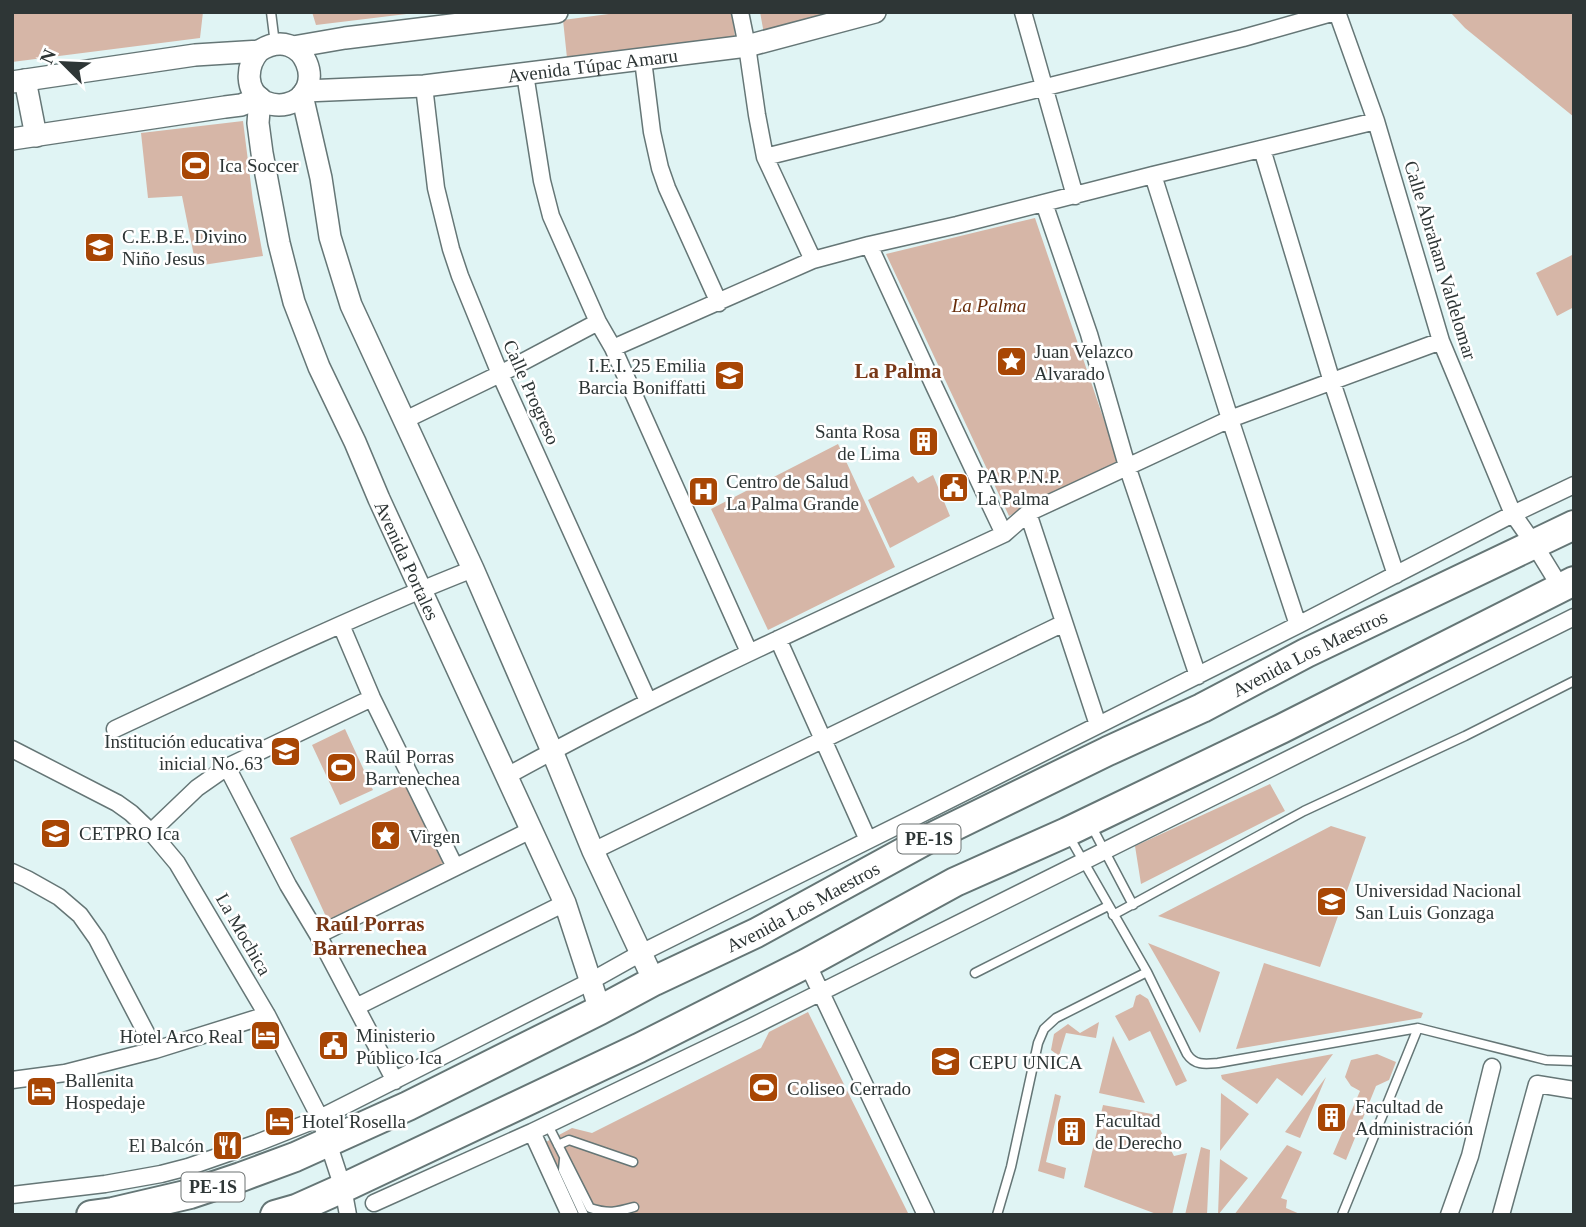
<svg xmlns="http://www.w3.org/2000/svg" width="1586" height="1227" font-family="Georgia,serif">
<rect width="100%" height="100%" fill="#e0f4f4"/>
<path fill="#d6b6a7" d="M12,12h191l-3,26 -188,24z
M312,12h111l-107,13z
M624,12h108l3,25 -168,21 -4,-38z
M760,12h88l-84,22z
M1450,12h124v105l-109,-89z
M243,121l10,80 10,55 -67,10 -14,-70 -34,2 -7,-65z
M1035,218l83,243 -109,55 -123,-262z
M1574,254v53l-17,9 -21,-43z
M838,444l57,123 -127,63 -57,-121z
M933,475l17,41 -60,32 -22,-48 45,-24 5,7z
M345,729l28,61 -33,15 -28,-60z
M408,782l39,83 -119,56 -38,-83z
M1270,784l15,27 -144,73 -6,-38z
M1331,826l35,11 -46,130 -162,-51z
M1148,943l72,29 -20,61z
M1264,963l159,50 -2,5 -185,31z
M1140,994l8,5 39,82 -11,5 -26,-55 -21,10 -14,-25 18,-9 3,-11z
M808,1012l101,203h-330l-35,-72 28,-15 20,5 169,-85 8,-16z
M1099,1022l-3,16 -30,-5 -7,23 -8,-6 3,-16 14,-10 12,9z
M1113,1036l32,67 -46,-10z
M1333,1054l-31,42 -25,-18 -20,26 -35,-25 -1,-4z
M1377,1054l19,8 -7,18 -13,6 -30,74 -13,-6 27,-63 -9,-5 -6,-9 6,-17z
M1326,1077l-26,61 -15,-6z
M1221,1093l28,21 -29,37z
M1055,1094l6,2 -15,66 20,6 -2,11 -26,-8z
M1103,1105l49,9 22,42 13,-3 -15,62h-13l-75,-28z
M1287,1145l15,7 -21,46 6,2 -1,8 16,7h-68z
M1201,1147l9,3 -3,65h-22z
M1220,1159l28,19 -30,37z"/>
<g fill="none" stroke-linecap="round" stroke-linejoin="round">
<defs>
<path id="lane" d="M271,12l4,32
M1092,827l41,78
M1070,838l77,134 40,82c8,12 19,10 31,9l200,-35 128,32 28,1
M1113,915l191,-104 161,-75 109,-55
M975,973l133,-67
M548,1125l42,83c19,6 26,4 44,-1
M558,1145l11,-5 64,22
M564,1159l-1,11 21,45
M997,1215l14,-48 27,-124 6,-14 12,-11 91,-46
M1342,1215l76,-187"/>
<path id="street" d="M740,12l7,34 10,69 8,42 48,103
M1023,12l52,184
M1337,12l39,109 65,220 72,173 21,30 27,44
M643,60l9,72 8,36 7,20 52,115
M525,74l17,107 9,35 47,106 15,26 136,304
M424,86l12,102 15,61 9,27 40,98 148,327
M1262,149l70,233 64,193
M765,157l478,-119 92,-26
M1153,175l77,244 68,206
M1044,203l45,131 38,132 71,210
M869,245l66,143 69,146
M613,348l200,-88 56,-15 88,-20 196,-50 223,-54
M405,420l95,-46 98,-52
M1028,513l70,212
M341,625l31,73 83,169
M778,639l90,201
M115,729c118,-55 236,-112 358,-160
M12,749l105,54 14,10 20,19 26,31 90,152 53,103 23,70 5,27
M227,767l61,118 30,50 77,146
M507,776c161,-89 330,-164 497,-242l24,-21 202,-94 211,-78
M151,832l46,-44 30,-21 145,-69
M593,851l471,-228
M12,872l15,7 32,18 21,18 17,24 58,111
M318,935l213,-105
M807,963l119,252
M356,1007l209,-104
M12,1080l53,-7 90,-23 112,-35
M532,1132l38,83
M12,1195l93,-11 56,-10 27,-7 69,-24 63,-25 271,-137 50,-28 272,-135 385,-193 215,-111 61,-29
M374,1203l158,-71 219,-105 823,-410
M1449,1215l21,-59 22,-89
M1501,1215l36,-131 37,6"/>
<g id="secondary">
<path d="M293,47l52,-9 212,-26"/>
<path d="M25,80l11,56"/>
<path d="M12,82l183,-27 64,-4c46,-29 71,42 28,53 -8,2 -15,1 -22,-2 -21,-11 -19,-36 -6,-51"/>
<path id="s1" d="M305,91l119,-5 323,-40 128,-34"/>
<path d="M302,95l19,83 9,59 21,68 122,264 79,182 41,100 61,130"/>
<path id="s2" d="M260,98l-2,25 4,30 17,90 15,59 25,65 36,75 24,57 186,404 35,107"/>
<path d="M12,139l213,-32 16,-2 18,-7"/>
</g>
<g id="highway">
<path id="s3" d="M91,1215l22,-3 77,-18 51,-17 54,-20 113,-51 192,-96 54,-29 102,-48 168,-92 184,-90 94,-43 104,-55 268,-128"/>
<path d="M275,1215l21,-6 47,-21 296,-140 168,-85 148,-81 112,-50 214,-103 293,-148"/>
</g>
</defs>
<use href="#lane" stroke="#657676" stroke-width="11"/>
<use href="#street" stroke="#657676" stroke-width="19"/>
<use href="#secondary" stroke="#657676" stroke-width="24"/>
<use href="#highway" stroke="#657676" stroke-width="32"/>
<use href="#lane" stroke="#fff" stroke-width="8"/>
<use href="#street" stroke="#fff" stroke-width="16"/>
<use href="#secondary" stroke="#fff" stroke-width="21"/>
<use href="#highway" stroke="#fff" stroke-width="28"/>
</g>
<defs>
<symbol id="stadium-square" viewBox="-11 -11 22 22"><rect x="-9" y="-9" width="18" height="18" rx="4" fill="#a84604" stroke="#fff"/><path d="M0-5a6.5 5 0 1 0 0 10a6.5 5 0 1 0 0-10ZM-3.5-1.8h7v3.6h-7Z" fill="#fff"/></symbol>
<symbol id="school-square" viewBox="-11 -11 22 22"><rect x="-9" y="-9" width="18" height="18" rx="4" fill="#a84604" stroke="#fff"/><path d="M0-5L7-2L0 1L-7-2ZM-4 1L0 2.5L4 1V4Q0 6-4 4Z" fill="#fff"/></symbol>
<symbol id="sight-square" viewBox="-11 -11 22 22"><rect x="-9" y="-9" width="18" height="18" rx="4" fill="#a84604" stroke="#fff"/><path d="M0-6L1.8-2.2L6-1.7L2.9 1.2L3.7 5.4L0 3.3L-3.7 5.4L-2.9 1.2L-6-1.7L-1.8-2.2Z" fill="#fff"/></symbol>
<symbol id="building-square" viewBox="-11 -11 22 22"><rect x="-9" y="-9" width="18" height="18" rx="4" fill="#a84604" stroke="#fff"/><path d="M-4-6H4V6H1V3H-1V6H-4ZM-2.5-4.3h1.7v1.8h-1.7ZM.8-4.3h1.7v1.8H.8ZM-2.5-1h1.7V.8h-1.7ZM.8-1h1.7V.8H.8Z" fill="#fff"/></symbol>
<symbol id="civic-square" viewBox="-11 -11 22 22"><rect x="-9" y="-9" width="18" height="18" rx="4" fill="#a84604" stroke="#fff"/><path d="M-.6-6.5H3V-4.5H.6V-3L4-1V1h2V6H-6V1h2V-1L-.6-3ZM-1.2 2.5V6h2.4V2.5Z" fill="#fff"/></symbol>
<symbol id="hospital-square" viewBox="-11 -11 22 22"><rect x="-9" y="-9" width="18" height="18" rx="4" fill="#a84604" stroke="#fff"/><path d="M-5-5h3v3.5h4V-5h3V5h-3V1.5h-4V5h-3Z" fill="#fff"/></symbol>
<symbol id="university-square" viewBox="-11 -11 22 22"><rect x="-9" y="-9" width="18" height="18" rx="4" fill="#a84604" stroke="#fff"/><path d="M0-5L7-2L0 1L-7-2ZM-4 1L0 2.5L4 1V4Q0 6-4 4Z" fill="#fff"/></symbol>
<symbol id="hotel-square" viewBox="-11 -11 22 22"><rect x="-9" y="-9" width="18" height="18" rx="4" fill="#a84604" stroke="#fff"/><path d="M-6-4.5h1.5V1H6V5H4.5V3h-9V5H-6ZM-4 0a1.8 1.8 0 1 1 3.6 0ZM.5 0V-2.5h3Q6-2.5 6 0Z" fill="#fff"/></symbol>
<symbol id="restaurant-square" viewBox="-11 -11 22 22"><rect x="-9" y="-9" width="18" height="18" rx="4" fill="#a84604" stroke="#fff"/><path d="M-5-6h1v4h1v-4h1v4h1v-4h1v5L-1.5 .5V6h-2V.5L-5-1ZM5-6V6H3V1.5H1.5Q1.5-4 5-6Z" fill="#fff"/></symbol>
</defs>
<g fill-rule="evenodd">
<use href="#stadium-square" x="178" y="148" width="35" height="35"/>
<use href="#school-square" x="82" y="230" width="35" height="35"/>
<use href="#sight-square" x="994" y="344" width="35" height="35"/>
<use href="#school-square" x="712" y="358" width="35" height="35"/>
<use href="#building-square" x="906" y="424" width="35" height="35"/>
<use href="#civic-square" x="936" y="470" width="35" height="35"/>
<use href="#hospital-square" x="686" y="474" width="35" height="35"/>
<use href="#school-square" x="268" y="734" width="35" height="35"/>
<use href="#stadium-square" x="324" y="750" width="35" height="35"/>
<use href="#university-square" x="38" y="816" width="35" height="35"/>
<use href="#sight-square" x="368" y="818" width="35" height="35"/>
<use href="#university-square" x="1314" y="884" width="35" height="35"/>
<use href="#hotel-square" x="248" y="1018" width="35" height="35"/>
<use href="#civic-square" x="316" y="1028" width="35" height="35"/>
<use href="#school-square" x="928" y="1044" width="35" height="35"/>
<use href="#stadium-square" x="746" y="1070" width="35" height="35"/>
<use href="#hotel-square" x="24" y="1074" width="35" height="35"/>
<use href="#building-square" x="1314" y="1100" width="35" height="35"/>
<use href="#hotel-square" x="262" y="1104" width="35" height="35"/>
<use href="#building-square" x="1054" y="1114" width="35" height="35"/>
<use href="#restaurant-square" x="210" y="1128" width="35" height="35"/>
</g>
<g text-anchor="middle" stroke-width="5" stroke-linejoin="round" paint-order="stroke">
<g fill="#fff" stroke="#6d7272" stroke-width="2">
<rect x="897.5" y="824.5" width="63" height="29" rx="5"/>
<rect x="181.5" y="1172.5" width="63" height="29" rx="5"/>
</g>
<g font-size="18" font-weight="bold" fill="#2e3636">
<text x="929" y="845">PE-1S</text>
<text x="213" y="1193">PE-1S</text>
</g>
<g font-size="19" fill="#2e3636" stroke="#fff">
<text dy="7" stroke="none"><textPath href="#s1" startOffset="289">Avenida Túpac Amaru</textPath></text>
<text transform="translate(1441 260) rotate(73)" y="7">Calle Abraham Valdelomar</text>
<text transform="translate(532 392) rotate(66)" y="7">Calle Progreso</text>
<text dy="7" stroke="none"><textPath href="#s2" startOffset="490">Avenida Portales</textPath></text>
<text dy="7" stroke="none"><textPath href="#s3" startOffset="1346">Avenida Los Maestros</textPath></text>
<text dy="7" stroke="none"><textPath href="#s3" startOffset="779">Avenida Los Maestros</textPath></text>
<text transform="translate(244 934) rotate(60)" y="7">La Mochica</text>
</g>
<g font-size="19" fill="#2e3636" stroke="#fff" text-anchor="start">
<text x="219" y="172">Ica Soccer</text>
<text x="122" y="243">C.E.B.E. Divino<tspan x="122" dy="22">Niño Jesus</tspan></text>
<text x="1034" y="358">Juan Velazco<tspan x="1034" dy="22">Alvarado</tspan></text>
<text x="706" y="372" text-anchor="end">I.E.I. 25 Emilia<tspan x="706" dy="22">Barcia Boniffatti</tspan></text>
<text x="900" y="438" text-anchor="end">Santa Rosa<tspan x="900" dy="22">de Lima</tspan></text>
<text x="977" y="483">PAR P.N.P.<tspan x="977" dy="22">La Palma</tspan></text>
<text x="726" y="488">Centro de Salud<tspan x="726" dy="22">La Palma Grande</tspan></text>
<text x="263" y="748" text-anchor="end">Institución educativa<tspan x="263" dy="22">inicial No. 63</tspan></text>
<text x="365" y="763">Raúl Porras<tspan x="365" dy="22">Barrenechea</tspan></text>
<text x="79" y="840">CETPRO Ica</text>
<text x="409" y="843">Virgen</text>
<text x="1355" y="897">Universidad Nacional<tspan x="1355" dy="22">San Luis Gonzaga</tspan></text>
<text x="356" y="1042">Ministerio<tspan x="356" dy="22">Público Ica</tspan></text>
<text x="243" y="1043" text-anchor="end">Hotel Arco Real</text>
<text x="969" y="1069">CEPU UNICA</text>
<text x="65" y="1087">Ballenita<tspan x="65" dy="22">Hospedaje</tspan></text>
<text x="787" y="1095">Coliseo Cerrado</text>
<text x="1355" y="1113">Facultad de<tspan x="1355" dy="22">Administración</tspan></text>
<text x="1095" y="1127">Facultad<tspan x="1095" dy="22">de Derecho</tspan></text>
<text x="302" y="1128">Hotel Rosella</text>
<text x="204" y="1152" text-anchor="end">El Balcón</text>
</g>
<g font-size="19" font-style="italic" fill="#672c0a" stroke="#fff">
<text x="989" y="312">La Palma</text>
</g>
<g font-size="21" font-weight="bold" fill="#783817" stroke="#fff">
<text x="898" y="378">La Palma</text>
<text x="370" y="931">Raúl Porras<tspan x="370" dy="24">Barrenechea</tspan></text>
</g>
</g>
<rect width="1586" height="1227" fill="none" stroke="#2e3636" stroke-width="28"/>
<g transform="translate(63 63) rotate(294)" stroke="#ffffff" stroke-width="5" paint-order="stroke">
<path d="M0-5L12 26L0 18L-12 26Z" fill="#2e3636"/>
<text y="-10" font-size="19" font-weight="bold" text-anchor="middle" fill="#2e3636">N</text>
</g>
</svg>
